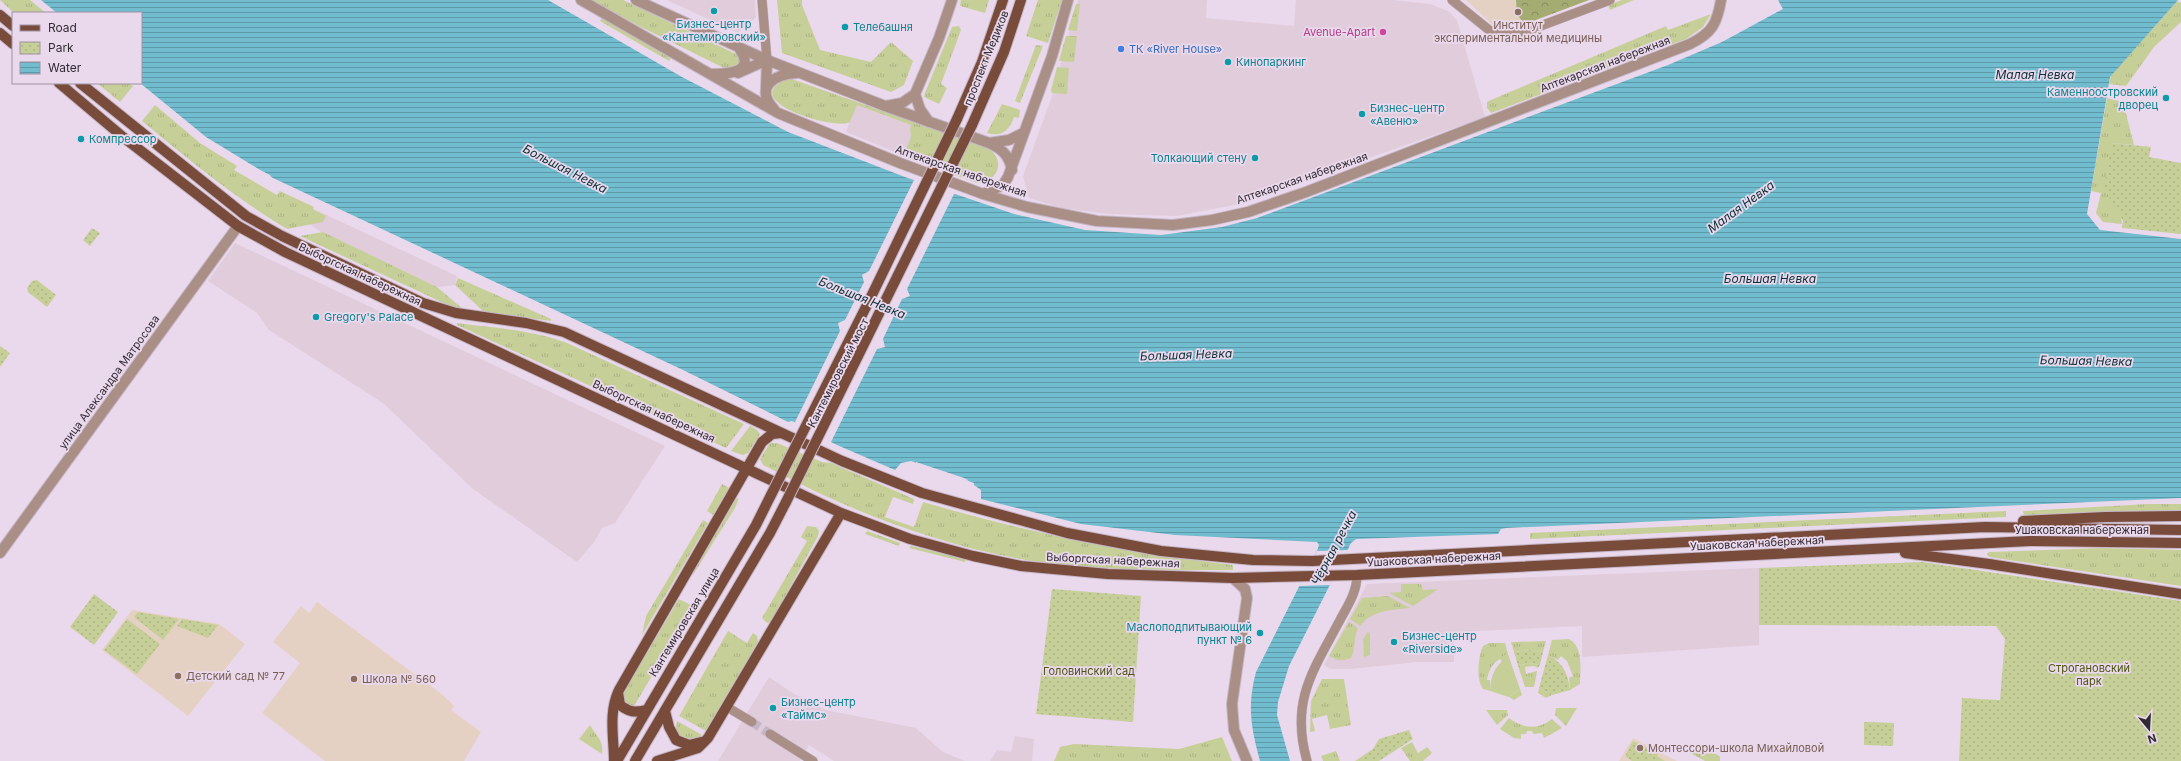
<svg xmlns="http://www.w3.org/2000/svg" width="2181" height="761" font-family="Inter,sans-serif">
<defs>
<pattern id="grass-tufts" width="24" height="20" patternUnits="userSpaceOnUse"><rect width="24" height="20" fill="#c7cf99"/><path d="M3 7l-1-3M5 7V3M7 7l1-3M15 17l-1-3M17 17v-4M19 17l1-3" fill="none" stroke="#abb284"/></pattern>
<pattern id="forest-crowns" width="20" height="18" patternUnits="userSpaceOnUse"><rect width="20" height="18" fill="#a4ac72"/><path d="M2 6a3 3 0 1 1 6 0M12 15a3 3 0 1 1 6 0" fill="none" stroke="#868c5e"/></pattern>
<pattern id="park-dots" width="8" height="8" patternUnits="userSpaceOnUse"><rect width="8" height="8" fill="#c7cf99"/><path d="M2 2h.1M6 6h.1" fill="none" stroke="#abb284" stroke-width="1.8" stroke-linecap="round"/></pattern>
<pattern id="water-rules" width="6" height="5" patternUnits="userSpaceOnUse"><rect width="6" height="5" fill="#71bcce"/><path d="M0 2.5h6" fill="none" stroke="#5d99a8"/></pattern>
</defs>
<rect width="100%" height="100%" fill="#ead9ec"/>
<path fill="#e0ccda" d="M667,0h88l1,17 -18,16z
M1078,0h129l-1,18 88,8 2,-26h96l38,4 18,7 9,9 28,97 -246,87 -62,12 -68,-2 -47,-6 -33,-10 -6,-22 29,-80z
M856,104l56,21 -2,5 1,7 -6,19 -59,-24z
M318,211l139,65 -2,9 -18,2 -116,-55 -11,-8z
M235,243l430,203 -50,77 -13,5 -7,13 -18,21 -104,-73 -90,-86 -114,-73 -12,-17 -49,-32z
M1759,568v77l-177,12v-31l-128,6v30h-38l-65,7h-21l-6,-4 43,-81z
M769,677l25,17 32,16 90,18 27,24 22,9h-131l-25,-16 -9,16h-82z
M1015,736l19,3 -2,22h-42l7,-11 14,2z"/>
<path fill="#e5d1c3" d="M1466,0h123l-64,24 -19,4 -14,-4z
M317,602l126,93 11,11 -3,4 30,22 -17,29h-139l-63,-48 38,-50 -27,-21 28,-36 8,7z
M132,610l87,14 26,20 -57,72 -86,-66z
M1633,738l44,23h-58z"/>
<path fill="url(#grass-tufts)" d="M0,0h30l16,13h-32z
M592,0h31l113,54 5,6 -1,6 -12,4 -89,-44z
M777,0h25v5l18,45 51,12 20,-20 22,19 -9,24 -13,7 -109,-39z
M961,0h28l-4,13 -25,-7z
M1038,0h24l-14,43 -22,-7z
M1622,0h12l-24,10 -2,-5z
M2177,1l4,2v19l-27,25 -28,39 -17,-2 2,-9z
M1076,4h4l-3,27 -9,-1z
M1711,14l-8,13 -17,12 -195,74 -4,-5v-6l4,-2 175,-74 2,4z
M602,18l69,40 -2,3 -69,-40z
M959,26l2,4 -20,54 6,4 -8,16 -15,-7 1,-4 27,-66z
M1066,36h11l-3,26 -15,-1z
M1036,45l7,1 -23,57 -5,-2z
M1057,67l12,1 -2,26 -15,-1 -1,-3z
M789,78l198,70c20,11 11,35 -10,35l-70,-25 -2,-6 6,-15 -1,-7 1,-5 -54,-20 -7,17c-12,9 -118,-21 -61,-44z
M97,83h32l4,3 -13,16z
M2107,98l16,4 11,43 -22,-2 10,81 -19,-2 -7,-9 5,-20 -10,-2z
M1002,104l18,6 -1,8 -5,-1c-5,14 -12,20 -27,16z
M155,105l45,38 37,23 -3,4 43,25 3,-4 34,16 -1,2 13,7 -3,6 -36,7c-52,-31 -98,-69 -145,-108z
M323,232l114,55 27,23 -14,-4 -150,-70z
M458,278l93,41v2l-67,-9 -29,-27z
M457,323c37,5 75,7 110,20l177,81 -18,24 -269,-123z
M750,426l7,4 3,4 -12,19 -5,2 -12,-4z
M770,443h7l45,19 9,1 83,36 -1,5 -20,-7 -8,20 29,10 9,-25c102,30 204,51 310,63v5c-65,0 -130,1 -194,-8 -63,-9 -133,-31 -191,-56 -29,-12 -57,-27 -85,-41l-3,-6z
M722,484l7,4 -16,27 -6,-4z
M739,498l-4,10 -42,67 1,-4 42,-72z
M2148,504h33v7l-157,6 -1,-6z
M2006,511v6l-476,22v-6z
M703,520l5,3 -66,112 4,-19z
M807,526l9,1 3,4 -1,5 -47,86 -4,1 -5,-5 45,-77 -6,-4z
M867,531l33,12 -1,3 -34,-12z
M911,546l55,13 -1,3 -56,-14z
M2102,548l79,2v36l-192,-29 -2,-3 2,-2z
M1401,584h20l2,6 15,-1 -25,17 -24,-13 12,-1z
M1388,596l22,12c-18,2 -38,2 -50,18l-10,-7 12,-21z
M679,599l14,7 -60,102 -8,-3 -3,-8 1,-4z
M1349,622l9,6c-5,10 -2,20 -7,30 -7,3 -15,3 -22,-2z
M728,631l19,12 6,-10 4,3 1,6 -52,89 -27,-15z
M1368,632l2,2v21l-6,2 -1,-18z
M1569,639c15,8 11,31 11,45l-10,6 -1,-12 4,-2 -6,-15 -6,-5 -3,4 -10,-5 4,-15z
M1546,641l-3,11 -13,-2 -16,2 -3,-10z
M1489,643h16l3,11c-12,6 -19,12 -21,26h3v11l-7,-2c-7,-9 -5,-32 0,-43z
M1529,663l11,2 -2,3 -4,-2 -9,1 1,7 11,-3 -1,6 -14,1 -4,-12z
M1322,679h22l7,46 -21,4 -3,-14 -15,4 3,12 -5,1 1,-31z
M1539,688l13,7 -6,3 -8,-5z
M1520,689l2,6 -8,5 -5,-3z
M1556,708h21l-11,18 -11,-11z
M1486,710h21l1,5 -11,10z
M1509,718c14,11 29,12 43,1l10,9 -18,10 -2,-5 -9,1 -1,-3h-5l-1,3h-5v5l-7,-1 -14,-9z
M677,721l25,14 -11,5 -11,-3 -4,-7z
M590,725c6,11 14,15 12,29l-23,-15z
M1222,737l10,24h-178l6,-14 14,-3 105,5z
M1412,742l6,11 9,-6 5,6 -9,8h-13l-9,-13z
M1688,749l28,5 4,3v4h-15l-18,-10z
M1336,751l4,10h-17l-2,-5z"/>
<path fill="url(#forest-crowns)" d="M1516,0h73l-64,24 -8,-9z"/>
<path fill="url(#park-dots)" d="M2112,143l39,4 -2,10 32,6v71l-59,-6 1,-7 -19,-33z
M92,228l8,5 -10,13 -7,-6z
M37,280l19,15 -9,12 -19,-15 -1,-4 5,-7z
M0,346l10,7 -10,14z
M1922,562l259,39v160h-222l3,-63 38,2 5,-61 -9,-13 -237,-1v-57z
M1052,589l89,7 -8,126 -97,-8z
M94,594l24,18 -24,33 -24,-18z
M138,612l41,7 -16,21 -29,-23z
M127,619l33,25 -23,30 -33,-24z
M182,619l36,6 -10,13 -31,-12z
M1530,650l13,2 -3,13 -11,-2 -11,3 -4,-14z
M1548,655c15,8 20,18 22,35l-18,5 -13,-7z
M1864,722l30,1 -1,23 -29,-1z
M1409,730l4,9 -34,22h-24l18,-12 6,-10z
M1633,741l25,12 -1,3 8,5h-33l-7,-5z"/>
<path fill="#c7cf99" d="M1508,654l12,35 -11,8 -19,-6c1,-12 2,-20 12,-30l-3,-3z
M1527,676l9,1 -2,10h-9l-3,-9z"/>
<path fill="url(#water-rules)" d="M41,0h507l134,77 106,55 117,45 109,37 71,16 76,5 61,-8 35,-9 411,-153 54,-23 61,-33 -5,-9h400l-68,77 -23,137 13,16 81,9v259l-675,30 -5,1 -3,5 -142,5 -5,4 -62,123 -11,36 -1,13 13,46h-30c-9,-34 -13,-54 -4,-89l61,-121 2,-6 -2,-3 -142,-7 -94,-11 -100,-25v-9l-7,-5v-2l-63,-22 -10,2 -6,7 -58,-25 -8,-4 -1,-3 -36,-17 -4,1 -105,-52 -410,-192 -67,-41 -66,-54 1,-70h-84z"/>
<path fill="#ead9ec" d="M246,163l24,12 2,5 -27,-15z
M915,178l40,14 -48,97 3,7 -8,3 -19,40 2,8 -8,2 -47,95 -4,-4 -32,-16 46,-93 -2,-8 7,-3 19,-38 -2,-7 7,-4z
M916,462l48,16 4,2 -1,2 -51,-18z
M1348,550l-18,35 -31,1 18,-35z"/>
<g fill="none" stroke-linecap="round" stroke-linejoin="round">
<path stroke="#c5b6c7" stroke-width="9" stroke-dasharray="9 4.5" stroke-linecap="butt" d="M752,722l18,12"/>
<defs>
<path id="minor" d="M762,0l5,60
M1452,0l37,30 19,5 19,-4 83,-31
M727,707l25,15
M770,734l43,27
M1307,761c-17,-60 6,-90 33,-141 8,-15 17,-28 17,-45"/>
<path id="tertiary" d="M581,0l197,113 122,50 83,31 44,13 70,14 76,4 39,-5 36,-8 58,-20 384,-148c22,-11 27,-20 31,-44
M636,0l131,60 118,46 104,37c13,6 20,12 23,27
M738,73l29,-13
M712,74c16,0 45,-1 27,-26
M766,88l1,-28
M915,94l5,15 9,13
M886,106l16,-3 13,-9 24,-56 13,-38
M774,109c-21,-23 2,-35 23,-36
M989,143l20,-3 14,-7
M983,194l20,-9 5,-8 44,-121 16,-56
M0,553l238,-327
M1233,578l12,11 2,9 -15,106 2,26 13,31"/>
<path id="primary" d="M0,15l13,11
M0,33l13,11
M59,83l64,54 115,89 47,26 556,261 69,26 63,17 48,10 87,8 125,4 124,-3 673,-34 151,2
M80,83l166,133 36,20 141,67 33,10 70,10 38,9 278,129 80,32 145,40 94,18 92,9 59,1 673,-34 196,3
M957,119l25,-57 21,-62
M972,125l32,-73 17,-52
M2023,521l82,-4 76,-1
M1905,553l84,11 192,30
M618,692l2,13c9,7 15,8 26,5
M665,711l4,16 7,13 13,5 12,-3
M614,761c0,-24 -6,-48 5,-71l143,-248 10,-8 9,-1
M617,761l139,-236 15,-30
M635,761l135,-228 16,-31
M657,761l41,-13 10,-10 133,-225"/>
</defs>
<use href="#minor" stroke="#c5b6c7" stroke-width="10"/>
<use href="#tertiary" stroke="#c5b6c7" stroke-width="12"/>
<use href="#primary" stroke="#c5b6c7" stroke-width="12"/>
<use href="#minor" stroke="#a98f85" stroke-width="9"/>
<use href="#tertiary" stroke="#a98f85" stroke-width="10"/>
<use href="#primary" stroke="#794b3b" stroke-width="10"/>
<defs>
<path id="primary-bridge" d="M771,495l98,-194 88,-182
M786,502l186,-377"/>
</defs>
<use href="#primary-bridge" stroke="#c5b6c7" stroke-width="12" stroke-linecap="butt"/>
<use href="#primary-bridge" stroke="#794b3b" stroke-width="10"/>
</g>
<g fill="#0f9aa8" stroke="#ead9ec" stroke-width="1.5">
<circle cx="714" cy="11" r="4"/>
<circle cx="845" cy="27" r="4"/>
<circle cx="1228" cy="62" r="4"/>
<circle cx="2166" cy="98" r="4"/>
<circle cx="1362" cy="114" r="4"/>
<circle cx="81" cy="139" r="4"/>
<circle cx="1255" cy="158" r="4"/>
<circle cx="316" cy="317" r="4"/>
<circle cx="1260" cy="633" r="4"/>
<circle cx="1394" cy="642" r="4"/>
<circle cx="773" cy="708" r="4"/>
</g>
<g fill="#8d6e63" stroke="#ead9ec" stroke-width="1.5">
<circle cx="1518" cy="12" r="4"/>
<circle cx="178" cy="676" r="4"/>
<circle cx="354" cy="679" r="4"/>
<circle cx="1640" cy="748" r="4"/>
</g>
<circle fill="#d1479c" stroke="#ead9ec" stroke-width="1.5" cx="1383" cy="32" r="4"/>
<circle fill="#3f7fe0" stroke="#ead9ec" stroke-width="1.5" cx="1121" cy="49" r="4"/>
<g text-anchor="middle" stroke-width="3.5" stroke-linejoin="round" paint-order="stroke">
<g font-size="11" fill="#0d838f" stroke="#ead9ec" text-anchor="start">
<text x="714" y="28" text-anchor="middle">Бизнес-центр<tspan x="714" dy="13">«Кантемировский»</tspan></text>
<text x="853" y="31">Телебашня</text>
<text x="1236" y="66">Кинопаркинг</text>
<text x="2158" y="96" text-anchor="end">Каменноостровский<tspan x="2158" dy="13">дворец</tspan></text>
<text x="1370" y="112">Бизнес-центр<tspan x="1370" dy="13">«Авеню»</tspan></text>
<text x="89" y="143">Компрессор</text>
<text x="1247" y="162" text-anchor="end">Толкающий стену</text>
<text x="324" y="321">Gregory's Palace</text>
<text x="1252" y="631" text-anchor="end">Маслоподпитывающий<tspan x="1252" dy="13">пункт № 6</tspan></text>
<text x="1402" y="640">Бизнес-центр<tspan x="1402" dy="13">«Riverside»</tspan></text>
<text x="781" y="706">Бизнес-центр<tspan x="781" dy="13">«Таймс»</tspan></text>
</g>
<g font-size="11" fill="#785e54" stroke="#ead9ec" text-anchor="start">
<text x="1518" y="29" text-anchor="middle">Институт<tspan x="1518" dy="13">экспериментальной медицины</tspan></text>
<text x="186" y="680">Детский сад № 77</text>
<text x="362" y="683">Школа № 560</text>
<text x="1648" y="752">Монтессори-школа Михайловой</text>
</g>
<g font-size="11" fill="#b23c85" stroke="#ead9ec" text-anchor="end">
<text x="1375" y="36">Avenue-Apart</text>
</g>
<g font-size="11" fill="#366cbe" stroke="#ead9ec" text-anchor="start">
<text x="1129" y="53">ТК «River House»</text>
</g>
<g font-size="11" fill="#322b33" stroke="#ead9ec">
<text transform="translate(986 58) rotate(-68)" y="4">проспект Медиков</text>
<text transform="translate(1605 64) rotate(-21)" y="4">Аптекарская набережная</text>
<text transform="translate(961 171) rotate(19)" y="4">Аптекарская набережная</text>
<text transform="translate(1302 178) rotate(-19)" y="4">Аптекарская набережная</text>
<text transform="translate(360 274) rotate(25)" y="4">Выборгская набережная</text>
<text transform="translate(838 373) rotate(-63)" y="4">Кантемировский мост</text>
<text transform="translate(109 382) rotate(-54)" y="4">улица Александра Матросова</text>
<text transform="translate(654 411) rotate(25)" y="4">Выборгская набережная</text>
<text x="2082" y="534">Ушаковская набережная</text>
<text transform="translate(1757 543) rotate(-3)" y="4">Ушаковская набережная</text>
<text transform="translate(1434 559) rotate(-3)" y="4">Ушаковская набережная</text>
<text transform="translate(1113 560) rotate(3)" y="4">Выборгская набережная</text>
<text transform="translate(684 622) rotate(-59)" y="4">Кантемировская улица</text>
</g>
<g font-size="11" fill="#4e5512" stroke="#ead9ec">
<text x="2089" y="672">Строгановский<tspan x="2089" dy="13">парк</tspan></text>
<text x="1089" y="675">Головинский сад</text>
</g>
<g font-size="12" font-style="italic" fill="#082e36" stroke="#ead9ec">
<text x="2035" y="79">Малая Невка</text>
<text transform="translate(565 169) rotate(27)" y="4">Большая Невка</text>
<text transform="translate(1741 207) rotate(-36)" y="4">Малая Невка</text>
<text x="1770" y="283">Большая Невка</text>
<text transform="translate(862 298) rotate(22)" y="4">Большая Невка</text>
<text transform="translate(1186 355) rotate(-2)" y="4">Большая Невка</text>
<text transform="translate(2086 361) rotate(1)" y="4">Большая Невка</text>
<text transform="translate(1334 548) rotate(-62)" y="4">Чёрная речка</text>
</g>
</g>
<rect x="12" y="12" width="130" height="72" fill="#ead9ec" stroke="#a093a2"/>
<rect x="20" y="25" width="20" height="6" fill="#794b3b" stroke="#a093a2"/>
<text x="48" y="32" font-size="12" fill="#322b33">Road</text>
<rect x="20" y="42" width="20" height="12" fill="url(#park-dots)" stroke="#a093a2"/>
<text x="48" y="52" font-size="12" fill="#322b33">Park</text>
<rect x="20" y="62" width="20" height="12" fill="url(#water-rules)" stroke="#a093a2"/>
<text x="48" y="72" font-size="12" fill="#322b33">Water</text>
<g transform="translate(2149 729) rotate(162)" stroke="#ead9ec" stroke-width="3" paint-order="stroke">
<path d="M0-3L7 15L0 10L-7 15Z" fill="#322b33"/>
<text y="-6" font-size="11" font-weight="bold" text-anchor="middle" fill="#322b33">N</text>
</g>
</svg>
